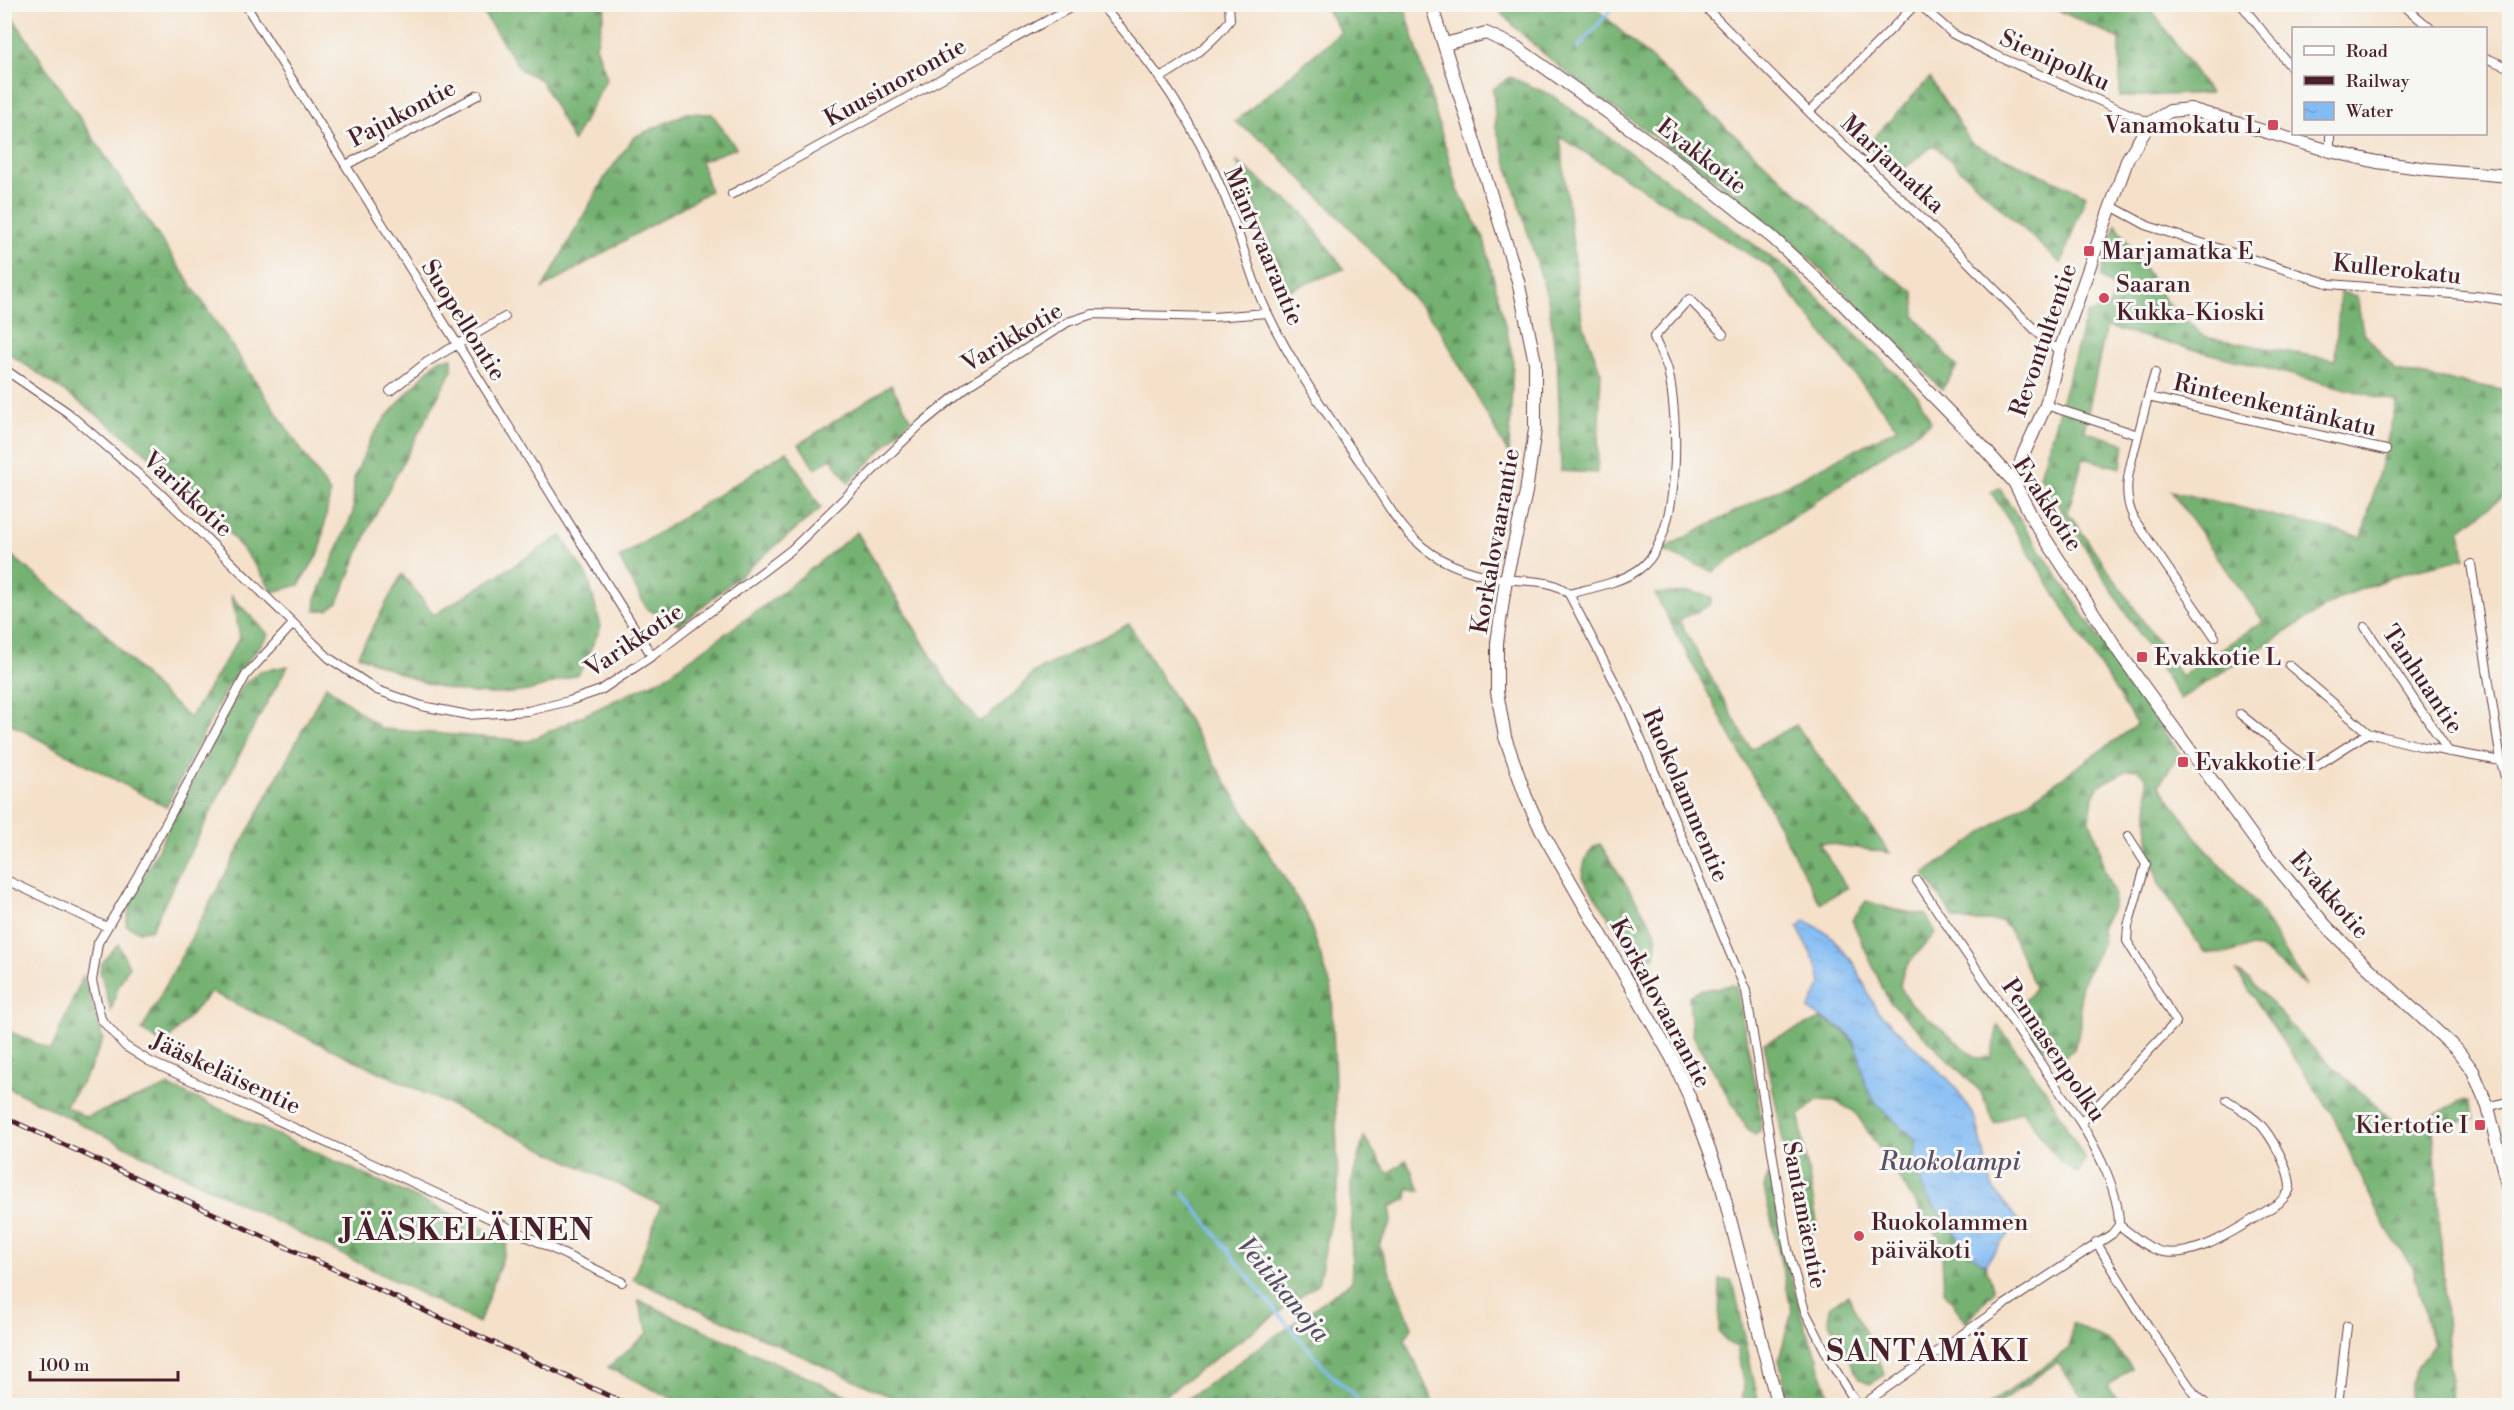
<svg xmlns="http://www.w3.org/2000/svg" width="2514" height="1410" font-family="'Libre Bodoni',serif">
<defs>
<pattern id="forest-firs" width="22" height="20" patternUnits="userSpaceOnUse" patternTransform="scale(1.5)"><rect width="22" height="20" fill="#75b272"/><path d="M5 1l3.5 6h-7zM16 11l3.5 6h-7z" fill="#62905e"/></pattern>
<pattern id="water-ripples" width="26" height="14" patternUnits="userSpaceOnUse" patternTransform="scale(1.5)"><rect width="26" height="14" fill="#83bcf4"/><path d="M2 4q2-2 4 0t4 0M15 11q2-2 4 0t4 0" fill="none" stroke="#73a1d1"/></pattern>
</defs>
<rect width="100%" height="100%" fill="#f6f6f2"/>
<filter id="ink" filterUnits="userSpaceOnUse"><feTurbulence type="fractalNoise" baseFrequency=".0167" numOctaves="2"/><feDisplacementMap in="SourceGraphic" scale="12" xChannelSelector="R" yChannelSelector="G"/><feConvolveMatrix kernelMatrix="1 2 1 2 8 2 1 2 1" color-interpolation-filters="sRGB"/></filter>
<filter id="wash" filterUnits="userSpaceOnUse"><feTurbulence type="fractalNoise" baseFrequency=".008" numOctaves="4" result="noise"/><feDisplacementMap in="SourceGraphic" scale="24" xChannelSelector="R" yChannelSelector="G"/><feGaussianBlur stdDeviation="1.35" result="paint"/><feColorMatrix in="noise" values="0 0 0 0 0 0 0 0 0 0 0 0 0 0 0 0 0 1.4 0 .05"/><feComposite in="paint" operator="in"/></filter>
<g filter="url(#wash)">
<rect width="100%" height="100%" fill="#f5e1ca"/>
<path fill="url(#forest-firs)" stroke="#60684e" stroke-width="1.5" fill-rule="evenodd" d="M478,5h128l-10,41 11,32 -34,63 -32,-61 -20,-10z
M1324,5h80l54,185 26,49 29,119 -4,97 -71,-129 -92,-102 -81,-82 -30,-20 106,-90z
M1494,5h103l-2,2 3,3 278,255 38,27 1,24 42,51 -15,22c-70,-69 -138,-142 -217,-201 -78,-60 -165,-109 -231,-183z
M2047,5h101l62,88 -90,4v-58z
M5,6l325,487 -10,58 -21,34 -26,7c-64,-103 -169,-174 -268,-241z
M1510,77l43,19 242,179 123,121 13,26 -218,150 -52,-22 236,-122 -126,-160 -211,-131 22,184 19,52 -4,100 -36,-2 -3,-95 -9,-73 -53,-176 -3,-38z
M1930,78l41,65 115,52 -25,69 -127,-119 -40,32 -29,-30z
M687,113l25,1 24,34 -35,13 9,30 -167,97 61,-109 30,-42z
M1237,162l65,50 42,57 -55,21z
M2116,224l49,77 39,36 131,23 5,-68 17,4 6,36 33,39 113,20v101l-49,38 5,28 -62,15 -62,24 -161,102 -140,-223 47,-162 22,-7 6,-17 -15,-14zM2106,327l291,75 -35,135 -191,-46 92,130 -82,55 -113,-164 15,-54 38,10 3,-25 -40,-12z
M452,358v12l-80,151 -34,81 -10,8h-13l1,-11 37,-86 1,-34 16,-39 17,-24 43,-48 10,-9z
M891,385l20,34 -62,64 -18,-25 -16,11 -16,-25z
M787,451l34,57 -141,117 -33,-16 -28,-51z
M1999,488l118,177 63,89 -21,30 43,61 53,57 51,84 -46,-38 -12,-1 -23,7 -21,-2 -45,-68 -10,-35 -2,-71 -10,-9 -11,2 -27,14 -6,11 -3,25 9,24 5,25 10,24 -1,12 -12,22 2,13 -5,12 -18,34 1,39 -7,23 -10,8c-25,-1 -36,-28 -44,-50l15,-19 -25,-58 -9,-9h-35l-12,-3 -30,-44 213,-149 -146,-233z
M857,532l86,144 37,47 36,-31 18,-20 95,-48 178,291 25,75 6,197 -20,97 -167,121 -240,1 -278,-127 28,-74 -450,-213 -47,53 -22,-15 184,-344 56,43 147,12 136,-64 107,-77z
M561,536l27,42 13,49 -22,47c-17,5 -35,14 -52,17 -64,11 -113,-10 -169,-36l44,-81 32,41z
M5,550l96,79 56,60 33,29 50,-81 -9,-41 38,39 -39,47 -64,125 -161,-86z
M1692,592l20,5 -2,8 -31,15 72,129 45,-24 94,128 -72,-11 29,46 -27,15 -165,-309z
M288,666l-32,56 -105,208 -13,1 -12,-6 5,-24 110,-214 19,-16z
M1600,844l55,86 2,13 -2,13 -15,9 -58,-89c2,-13 5,-28 18,-32z
M1866,901l29,9 31,5 9,18 -31,36 -4,17 10,18 67,54 14,-1 7,-32 50,69 37,65 -7,14 -19,-12 -37,-51 -27,14 -14,-32 -93,-92 -36,-80z
M118,944l11,22 -11,21 -7,24 -11,-40 2,-8z
M2236,971l14,9 54,60 91,83h25l42,-23 6,1 6,18 -41,8 19,278h-44c0,-25 10,-41 25,-61l-20,-76 -31,-46 -51,-110z
M83,976l20,63 -14,32 -24,35 21,11 83,-31 340,154 -30,83 -474,-237 -1,-57 47,21z
M1731,985l5,1 22,111 3,21 -1,13 -5,4 -9,-8 -54,-93 -3,-38 10,-5z
M1820,1019c24,7 38,23 43,48 2,7 2,17 5,23 8,17 34,37 48,50l-1,24 11,32 25,28 14,26 20,14 9,27 -28,31 -22,-31 -3,-50 -86,-129 -20,-11 -18,-1 -18,16 19,113 -16,10 -38,-196z
M1364,1137l24,37 18,-14 15,31 -13,-3 -1,11 -17,8 2,14 -13,24 33,82 -7,12 29,66h-255l173,-124 -1,-97z
M1767,1176l3,3 19,93 17,59 12,27 2,12 12,35h-43l-10,-46 13,-48 -28,-123z
M1720,1280h11l4,10 24,115h-17l2,-17 -7,-41 -9,-4 -9,-12z
M1848,1295l37,80 -15,9 -11,-6 -31,-58 3,-15z
M638,1300l230,105h-183l-77,-38 40,-34z
M2072,1323l39,20 21,25 -24,18 13,19h-33l-31,-43 -60,43h-9l81,-56z"/>
<path fill="url(#water-ripples)" stroke="#666e90" stroke-width="1.5" d="M1805,920l25,15 24,29 22,45 80,79 20,32 16,67 28,36 -19,20 -16,21 -20,-14 -14,-26 -25,-28 -11,-32 1,-24c-14,-13 -40,-33 -48,-50 -9,-18 -5,-40 -20,-56 -11,-12 -27,-14 -39,-24l12,-26 -3,-16 -20,-40z"/>
<g fill="none" stroke-linecap="round" stroke-linejoin="round">
<path stroke="#83bcf4" stroke-width="3" d="M1577,49l39,-45
M1183,1192l81,105 66,77 24,20 8,12"/>
</g>
</g>
<g filter="url(#ink)">
<g fill="none" stroke-linecap="round" stroke-linejoin="round">
<defs>
<path id="street" d="M245,4l407,652
M1100,4c52,56 96,123 125,193 16,38 24,79 42,115 25,53 60,102 93,150 17,25 34,58 55,78 24,24 56,34 89,39 22,3 48,-1 65,15 22,-6 50,-11 69,-24 45,-30 41,-153 30,-200 -3,-11 -10,-22 -14,-33l35,-38 34,35
M1702,4l107,108 152,143 88,89 11,6
M1919,4l34,30 42,21 155,68
M2241,4l53,67
M2402,4l28,24
M2486,58l24,10
M1160,78c26,-15 52,-34 70,-58l-1,-16
M1809,112l107,-108
M2330,134v17
M346,165l132,-70
M732,194l345,-190
M2113,207l35,19 182,58 146,12 34,5
M4,369l63,43 92,80 170,166 48,32 45,16 46,9 60,-4 41,-10 32,-11 51,-34 139,-106 130,-126 48,-39 99,-63 25,-8 120,3 54,-4
M390,391l37,-29 78,-45
M2148,397l7,-24
M2046,405l92,30 10,-38 238,53
M2138,435c-7,30 -18,55 -4,84l81,118
M2471,564l30,197 9,37
M1569,594l57,110 120,287 42,259 17,61 28,55 25,40
M292,625l-46,50 -108,200 -40,68 -6,38 9,38 24,27 24,15 304,140 169,81
M2365,627l84,125
M2289,665l79,68
M2240,714l62,50 16,1 50,-32 56,14 77,14
M4,879l103,48
M2488,1107l22,-6
M2081,1123l95,-101 -49,-81 1,-15 18,-62 -18,-28
M2119,1225c11,8 23,19 35,24 37,17 94,-28 125,-46 4,-5 11,-10 11,-16 0,-18 -19,-52 -31,-64 -9,-9 -22,-16 -32,-23
M2096,1242l52,84 46,67 14,13
M1861,1406l137,-97 114,-75 7,-9c0,-34 -21,-73 -38,-102l-164,-242
M2338,1406l9,-80"/>
<path id="secondary" d="M1431,4l87,277 17,81v67l-9,63 -20,87 -9,64v49l8,45 21,60 15,33 131,228 17,38 30,80 59,230
M1445,44l41,-11 30,14 160,114 97,77 71,67 137,140 33,37 21,41 86,132 137,189 68,82 35,35 96,89 16,21 15,36 22,90
M2014,482l10,-29 22,-48 14,-55 68,-192 22,-35 20,-12 20,-2 140,42 47,11 51,7 82,7"/>
</defs>
<use href="#street" stroke="#643c43" stroke-width="10"/>
<use href="#secondary" stroke="#643c43" stroke-width="14"/>
<use href="#street" stroke="#fff" stroke-width="8"/>
<use href="#secondary" stroke="#fff" stroke-width="12"/>
<defs>
<path id="rail" d="M4,1117l627,289"/>
</defs>
<use href="#rail" stroke="#4a1f2b" stroke-width="5"/>
<use href="#rail" stroke="#f6f6f2" stroke-width="3" stroke-dasharray="9" stroke-linecap="butt"/>
</g>
</g>
<g fill="#d1495b" stroke="#f6f6f2" stroke-width="2">
<rect x="2267" y="119" width="12" height="12" rx="3"/>
<rect x="2083" y="245" width="12" height="12" rx="3"/>
<circle cx="2104" cy="298" r="6"/>
<rect x="2136" y="651" width="12" height="12" rx="3"/>
<rect x="2177" y="756" width="12" height="12" rx="3"/>
<rect x="2474" y="1119" width="12" height="12" rx="3"/>
<circle cx="1859" cy="1236" r="6"/>
</g>
<g text-anchor="middle" stroke-width="6" stroke-linejoin="round" paint-order="stroke">
<g font-size="24" fill="#4a1f2b" stroke="#f6f6f2">
<text transform="translate(2055 60) rotate(24)" y="8">Sienipolku</text>
<text transform="translate(895 82) rotate(-29)" y="8">Kuusinorontie</text>
<text transform="translate(402 113) rotate(-28)" y="8">Pajukontie</text>
<text transform="translate(1702 156) rotate(38)" y="8">Evakkotie</text>
<text transform="translate(1893 164) rotate(43)" y="8">Marjamatka</text>
<text transform="translate(1264 246) rotate(67)" y="8">Mäntyvaarantie</text>
<text transform="translate(2397 269) rotate(6)" y="8">Kullerokatu</text>
<text transform="translate(464 320) rotate(58)" y="8">Suopellontie</text>
<text transform="translate(1012 337) rotate(-31)" y="8">Varikkotie</text>
<text transform="translate(2043 340) rotate(-71)" y="8">Revontultentie</text>
<text transform="translate(2275 405) rotate(13)" y="8">Rinteenkentänkatu</text>
<text transform="translate(188 494) rotate(43)" y="8">Varikkotie</text>
<text transform="translate(2048 504) rotate(57)" y="8">Evakkotie</text>
<text transform="translate(1495 541) rotate(-80)" y="8">Korkalovaarantie</text>
<text transform="translate(634 640) rotate(-34)" y="8">Varikkotie</text>
<text transform="translate(2423 679) rotate(56)" y="8">Tanhuantie</text>
<text transform="translate(1686 795) rotate(67)" y="8">Ruokolammentie</text>
<text transform="translate(2330 895) rotate(49)" y="8">Evakkotie</text>
<text transform="translate(1661 1003) rotate(62)" y="8">Korkalovaarantie</text>
<text transform="translate(2054 1050) rotate(56)" y="8">Pennasenpolku</text>
<text transform="translate(226 1073) rotate(25)" y="8">Jääskeläisentie</text>
<text transform="translate(1805 1215) rotate(79)" y="8">Santamäentie</text>
</g>
<g font-size="24" fill="#4a1f2b" stroke="#f6f6f2" text-anchor="start">
<text x="2261" y="133" text-anchor="end">Vanamokatu L</text>
<text x="2101" y="259">Marjamatka E</text>
<text x="2116" y="292">Saaran<tspan x="2116" dy="28">Kukka-Kioski</tspan></text>
<text x="2154" y="665">Evakkotie L</text>
<text x="2195" y="770">Evakkotie I</text>
<text x="2468" y="1133" text-anchor="end">Kiertotie I</text>
<text x="1871" y="1230">Ruokolammen<tspan x="1871" dy="28">päiväkoti</tspan></text>
</g>
<g font-size="26" font-style="italic" fill="#5b4e67" stroke="#f6f6f2">
<text x="1950" y="1170">Ruokolampi</text>
<text transform="translate(1284 1289) rotate(50)" y="9">Veitikanoja</text>
</g>
<g font-size="30" font-weight="bold" letter-spacing="1.5" fill="#4a1f2b" stroke="#f6f6f2">
<text x="468" y="1240">JÄÄSKELÄINEN</text>
<text x="1928" y="1361">SANTAMÄKI</text>
</g>
</g>
<rect width="2514" height="1410" fill="none" stroke="#f6f6f2" stroke-width="24"/>
<rect x="2292" y="27" width="195" height="108" fill="#f6f6f2" stroke="#b1a0a2" stroke-width="1.5"/>
<rect x="2304" y="46" width="30" height="9" fill="#ffffff" stroke="#b1a0a2" stroke-width="1.5"/>
<text x="2346" y="57" font-size="18" fill="#4a1f2b">Road</text>
<rect x="2304" y="76" width="30" height="9" fill="#4a1f2b" stroke="#b1a0a2" stroke-width="1.5"/>
<text x="2346" y="87" font-size="18" fill="#4a1f2b">Railway</text>
<rect x="2304" y="102" width="30" height="18" fill="url(#water-ripples)" stroke="#b1a0a2" stroke-width="1.5"/>
<text x="2346" y="117" font-size="18" fill="#4a1f2b">Water</text>
<path d="M30 1371v9h148v-9" fill="none" stroke="#4a1f2b" stroke-width="3"/>
<text x="39" y="1371" font-size="18" fill="#4a1f2b" stroke="#f6f6f2" stroke-width="4.5" paint-order="stroke">100 m</text>
</svg>
